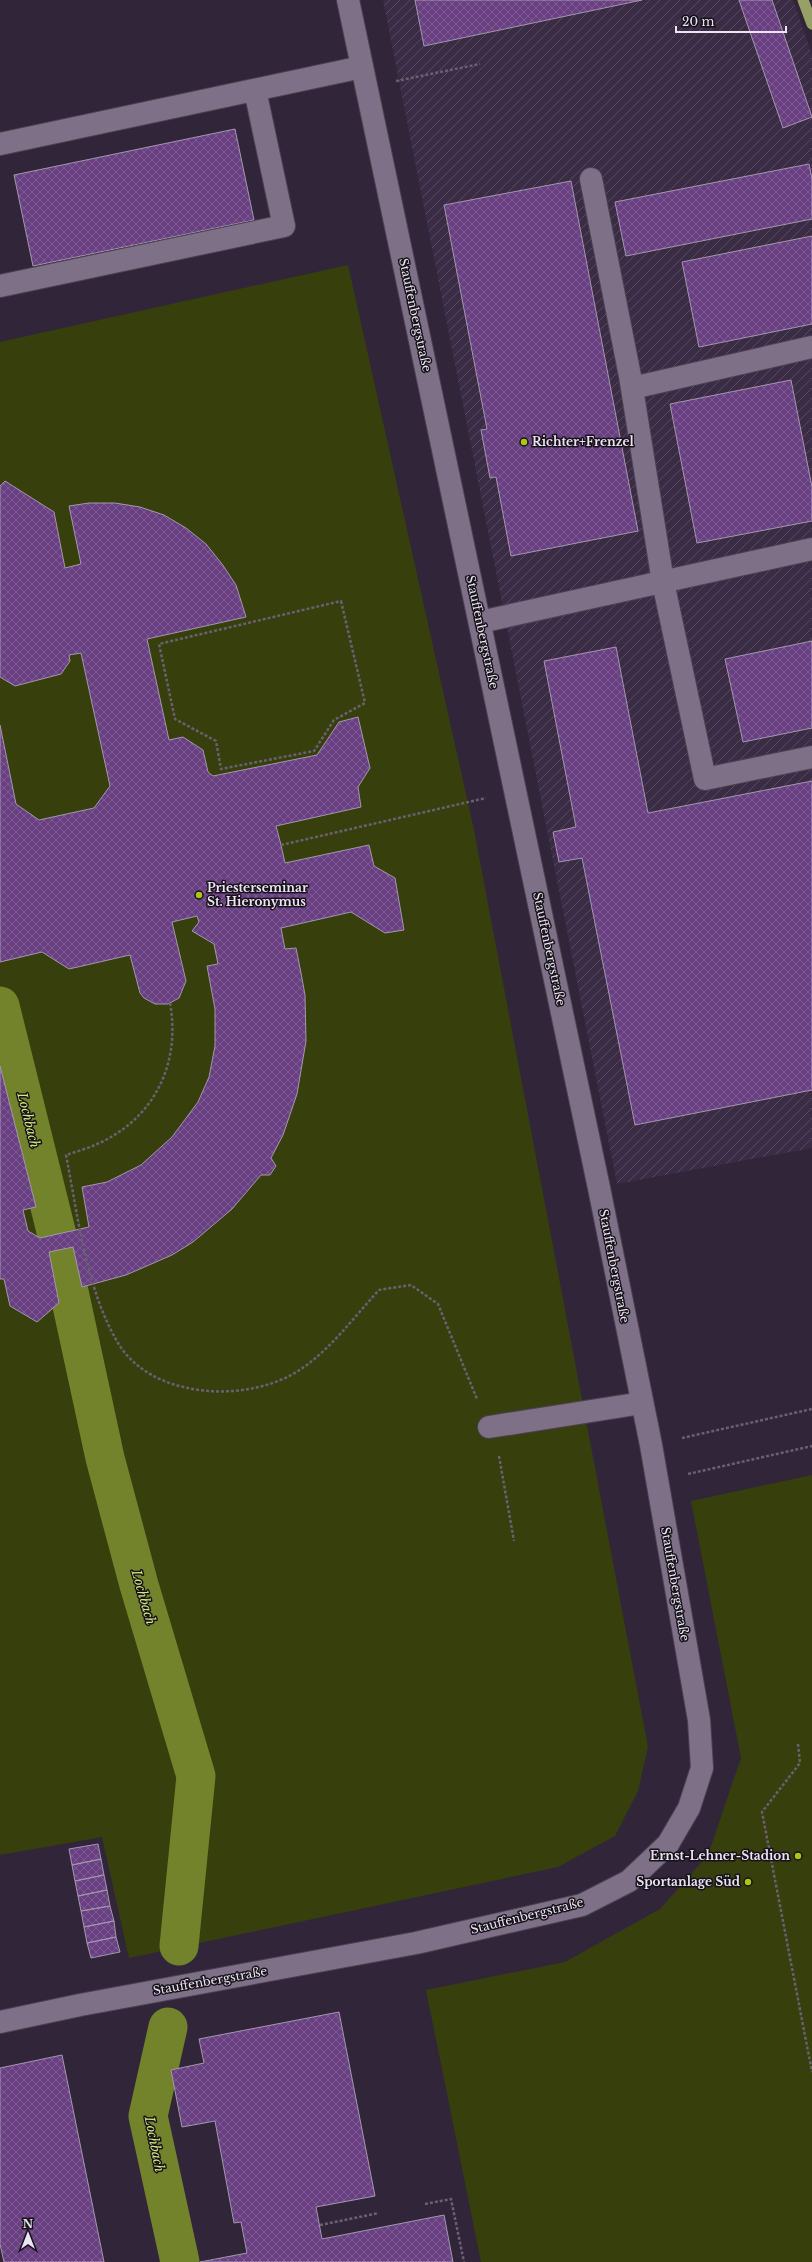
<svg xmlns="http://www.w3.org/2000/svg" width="812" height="2262" font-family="'Libre Baskerville',serif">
<defs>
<pattern id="industrial-furrows" width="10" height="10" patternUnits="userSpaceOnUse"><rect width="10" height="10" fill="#3b2c45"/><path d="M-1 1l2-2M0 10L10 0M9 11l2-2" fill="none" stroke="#584a60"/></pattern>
<pattern id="building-cross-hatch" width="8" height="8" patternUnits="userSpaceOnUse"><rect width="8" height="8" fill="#684081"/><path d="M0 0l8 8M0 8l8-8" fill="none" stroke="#7e5b93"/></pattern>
</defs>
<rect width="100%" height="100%" fill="#312639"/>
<path fill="url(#industrial-furrows)" d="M383,0h410l19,55v1093l-195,36z"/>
<path fill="#373f0d" d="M348,265l126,565 174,917 -10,44 -23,45 -57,31 -429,91 -27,-121 -102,18v-1513z
M812,1475v787h-331l-55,-272 139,-28 95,-53 48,-54 33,-97 -50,-257z"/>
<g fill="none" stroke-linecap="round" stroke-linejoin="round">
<path stroke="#97a067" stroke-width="11" d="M803,0l9,24"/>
<path stroke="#73832c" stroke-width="39" d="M0,1006l57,229
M60,1250l45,208 34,127 57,191 -17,170
M168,2027l-20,89 32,146"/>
</g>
<path fill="url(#building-cross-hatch)" stroke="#a497ae" d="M415,0h227l-218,46z
M739,0h33l40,117 -29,11z
M235,129l19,91 -221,46 -19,-91z
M809,164l3,15v40l-186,37 -11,-54z
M571,181l67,350 -127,25 -15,-79 -6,1 -9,-48 6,-1 -43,-224z
M812,236v88l-113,23 -17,-85z
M791,380l21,107v34l-115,22 -27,-139z
M5,481l49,31 11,56 16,-4 -12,-58 20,-3h26l25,4 24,8 22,13 20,16 16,20 14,21 10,32 -99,22 22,101 14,-3 20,13 5,22 5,4 104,-21 22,-33 19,-5 12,51 -12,19 3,20 -85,19 5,19 4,18 84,-18 5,21 21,12 9,52 -19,3 -34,-21 -70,16 4,21 11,-1 5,25 4,22 1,46 -9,53 -14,41 -12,23 5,8 -6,9h-9l-29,34 -39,33 -21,13 -46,20 -44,12 -9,-40 -24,5 10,51 -22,19 -27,-16 -6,-27h-4v-213l36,141 -13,3 5,21 12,7 49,-11 -7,-40 25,-5 34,-17 31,-28 26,-35 11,-25 6,-31v-37l-8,-43 11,-2 -4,-20 -22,-13 7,-9 -2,-6 -25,6 14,59 -7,17 -11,6h-13l-11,-6 -4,-5 -10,-38 -61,14 -27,-17 -42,10v-237l16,79 23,16 55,-12 16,-22 -29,-133 -12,2 1,6 -9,13 -46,12 -15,-9v-191z
M812,641v87l-69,14 -18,-83z
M616,647l32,166 164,-32v309l-177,35 -53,-267 -23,4 -6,-30 23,-5 -32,-166z
M98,1844l3,15 -29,6 -3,-16z
M101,1859l3,16 -29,6 -3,-16z
M104,1875l3,15 -29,6 -3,-15z
M107,1890l3,16 -29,5 -3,-15z
M110,1906l4,15 -30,6 -3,-16z
M114,1921l2,16 -29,6 -3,-16z
M116,1937l4,15 -29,6 -4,-15z
M339,2012l36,184 -59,11 6,32 122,-24 9,47h-253l47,-9 -6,-31 -7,1 -19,-102 -33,6 -11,-57 33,-7 -5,-24z
M62,2055l42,207h-100l-4,-18v-176z"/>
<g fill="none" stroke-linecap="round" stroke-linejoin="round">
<defs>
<path id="service" d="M0,144l362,-77
M591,179l39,197 33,206 42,197 107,-22
M0,286l284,-60 -29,-136
M632,388l180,-41
M480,622l332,-73
M489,1427l153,-24"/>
<path id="minor" d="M0,2022l80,-17 336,-62 166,-38 47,-24 39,-37 21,-36 13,-40 -3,-48 -48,-275 -52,-257 -251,-1188"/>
</defs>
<use href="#service" stroke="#4c4252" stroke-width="24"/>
<use href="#minor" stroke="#4c4252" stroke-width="24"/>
<path stroke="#696071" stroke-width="2.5" stroke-dasharray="3 2" stroke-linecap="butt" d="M396,81l84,-17
M341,601l24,102 -31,17 -20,31 -93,18 -5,-28 -41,-22 -16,-75z
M281,845l205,-47
M170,1003c11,61 -16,117 -75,142 -9,4 -20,7 -29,10 12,61 20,134 52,188 34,57 132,61 183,26 30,-20 53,-52 78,-79l32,-5 27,19 39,95
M682,1438l130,-29
M499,1456l15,85
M688,1474l124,-28
M798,1744l2,19 -38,49 50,260
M425,2204l26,-5 13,63
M320,2225l59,-12"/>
<use href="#service" stroke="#7e7187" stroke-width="22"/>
<use href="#minor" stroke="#7e7187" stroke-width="22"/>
</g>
<g fill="#adc60f" stroke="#16111a" stroke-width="1.5">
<circle cx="524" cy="442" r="4"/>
<circle cx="199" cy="895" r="4"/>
<circle cx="798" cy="1856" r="4"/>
<circle cx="748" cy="1882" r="4"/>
</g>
<g text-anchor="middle" stroke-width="3" stroke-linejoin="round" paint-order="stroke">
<g font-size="12" fill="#ece5f1" stroke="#16111a">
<text transform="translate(415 315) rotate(78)" y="4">Stauffenbergstraße</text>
<text transform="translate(482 632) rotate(78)" y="4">Stauffenbergstraße</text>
<text transform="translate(549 949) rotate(78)" y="4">Stauffenbergstraße</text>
<text transform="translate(614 1266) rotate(79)" y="4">Stauffenbergstraße</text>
<text transform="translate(675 1584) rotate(80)" y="4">Stauffenbergstraße</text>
<text transform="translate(527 1916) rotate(-14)" y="4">Stauffenbergstraße</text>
<text transform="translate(210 1981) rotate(-10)" y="4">Stauffenbergstraße</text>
</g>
<g font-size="12" font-weight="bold" fill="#ece5f1" stroke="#16111a" text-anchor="start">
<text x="532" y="446">Richter+Frenzel</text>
<text x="207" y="892">Priesterseminar<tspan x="207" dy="14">St. Hieronymus</tspan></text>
<text x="790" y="1860" text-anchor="end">Ernst-Lehner-Stadion</text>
<text x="740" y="1886" text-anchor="end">Sportanlage Süd</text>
</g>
<g font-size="13" font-style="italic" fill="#d4ea78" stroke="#16111a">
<text transform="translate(29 1120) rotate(76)" y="5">Lochbach</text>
<text transform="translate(144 1597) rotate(74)" y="5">Lochbach</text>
<text transform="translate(155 2144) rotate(79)" y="5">Lochbach</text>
</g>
</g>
<g transform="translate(28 2234)" stroke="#16111a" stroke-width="3" paint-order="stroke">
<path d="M0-3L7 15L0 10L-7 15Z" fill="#ece5f1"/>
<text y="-6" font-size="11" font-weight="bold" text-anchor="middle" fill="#ece5f1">N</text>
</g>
<path d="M676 26v6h110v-6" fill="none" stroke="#ece5f1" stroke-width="2"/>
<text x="682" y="26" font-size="12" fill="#ece5f1" stroke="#16111a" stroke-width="3" paint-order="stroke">20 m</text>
</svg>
